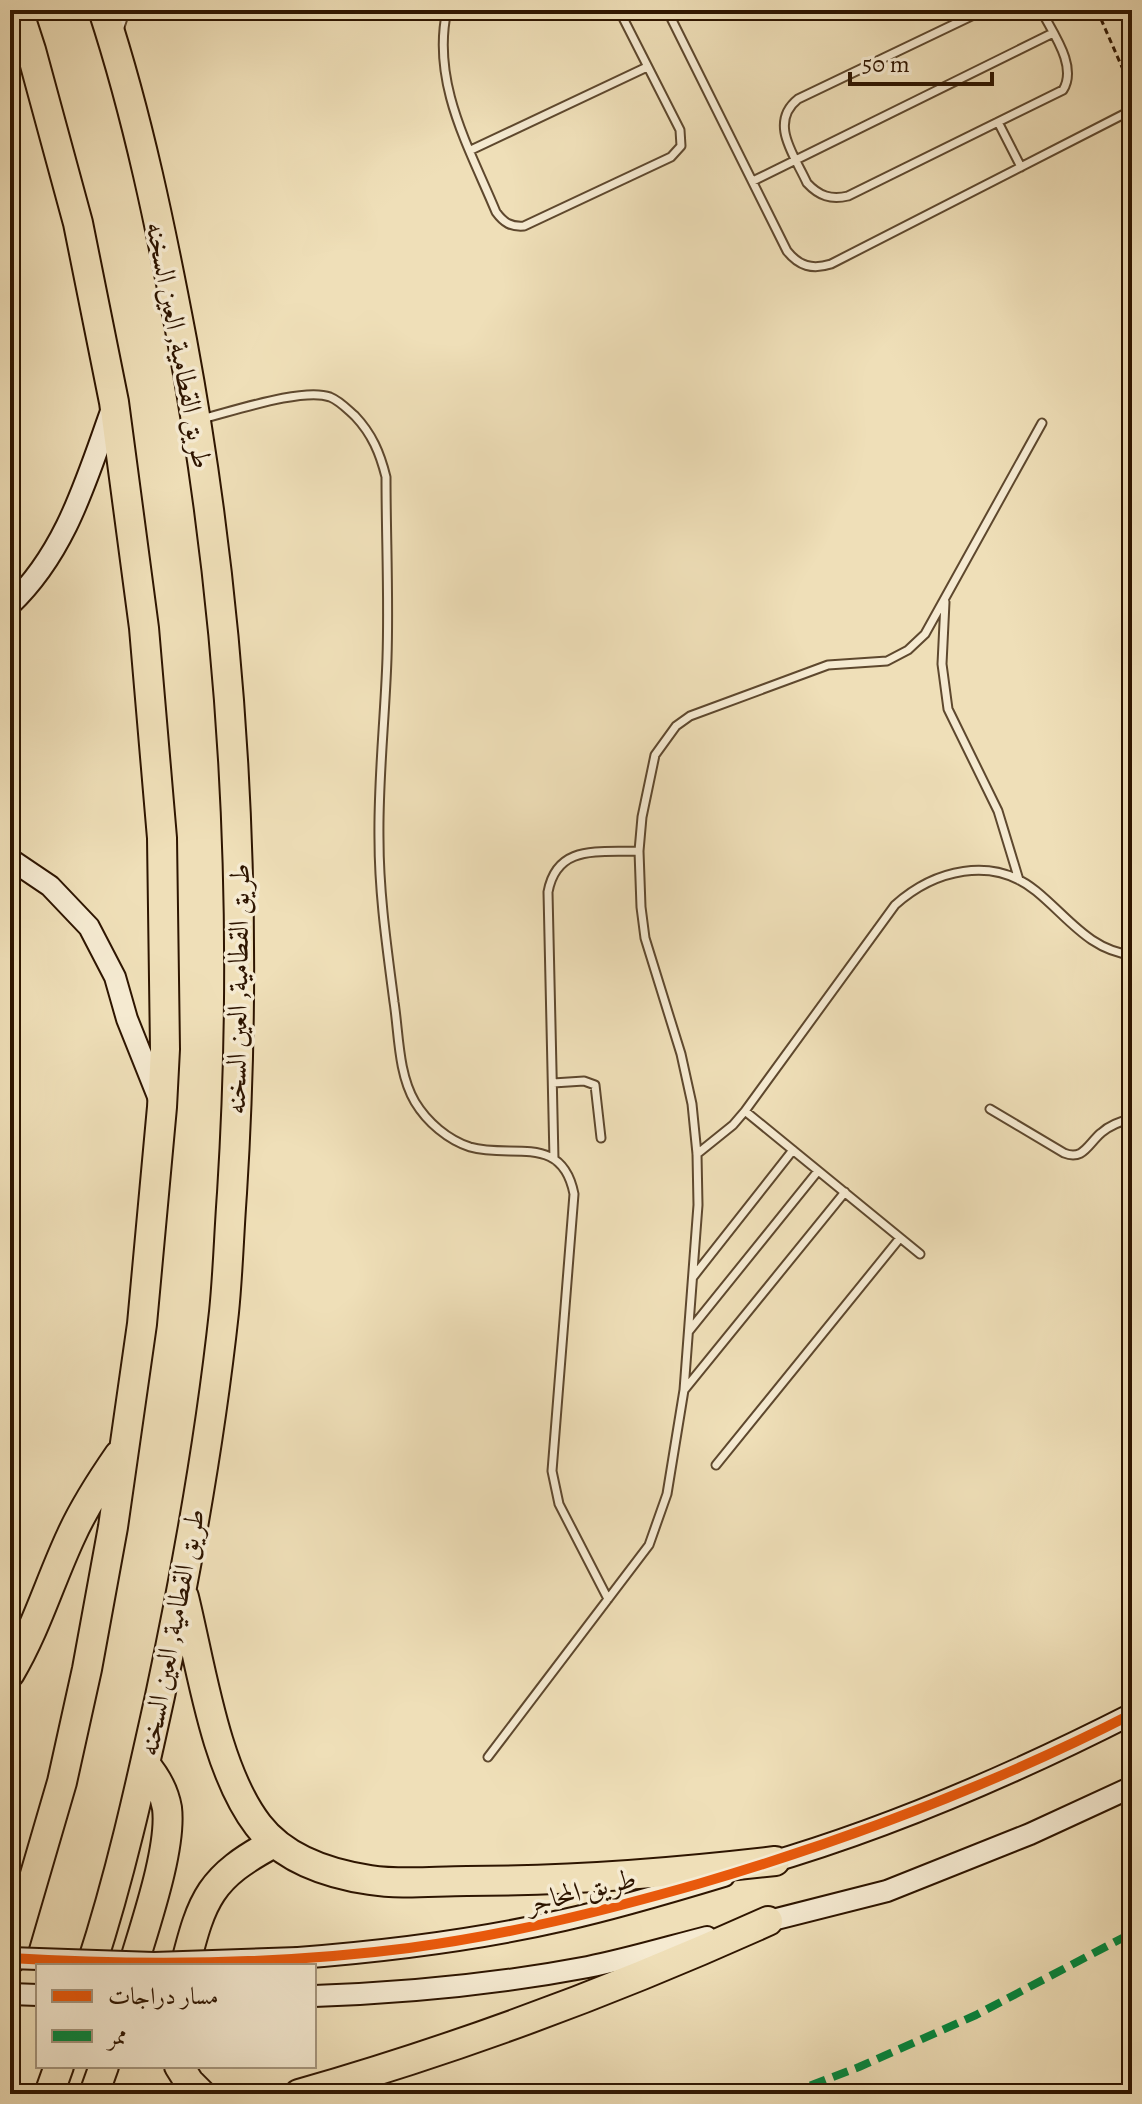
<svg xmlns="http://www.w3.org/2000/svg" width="1142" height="2104" font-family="Alegreya,Amiri,serif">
<rect width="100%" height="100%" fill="#efdfb8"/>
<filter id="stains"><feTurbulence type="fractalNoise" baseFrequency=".0025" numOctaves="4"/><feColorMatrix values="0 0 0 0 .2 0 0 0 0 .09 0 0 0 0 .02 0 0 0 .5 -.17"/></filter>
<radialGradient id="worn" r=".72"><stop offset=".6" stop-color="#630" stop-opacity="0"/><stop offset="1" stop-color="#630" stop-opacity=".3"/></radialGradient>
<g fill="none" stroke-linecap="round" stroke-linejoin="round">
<defs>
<path id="lane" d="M447,10c-16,73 22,137 49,202 8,11 15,15 28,14l147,-69 10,-11 -1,-16 -61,-120
M667,10l120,241c12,15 25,19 44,13l301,-154
M984,10l-186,89c-30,24 -3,57 9,84 12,13 24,17 41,13l215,-106c15,-24 -11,-58 -22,-80
M998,122l23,45
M471,150l176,-83
M753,181l300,-148
M201,419c30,-7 102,-32 129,-22 10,4 17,12 25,19 17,18 25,37 31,61 0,60 3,121 1,181 -2,61 -9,121 -8,181 0,55 8,109 15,163 5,32 4,71 21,100 12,20 33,38 55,45 42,12 92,-14 104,47l-22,277 7,33 49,95
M945,602l-3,62 6,45 50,102 21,69
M553,1083l31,-2 11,4 6,53
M990,1109l74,44c19,8 24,-9 37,-20 9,-8 20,-12 31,-14
M745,1111l175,143
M697,1154l36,-29 12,-14 150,-206c39,-35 97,-50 141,-14 32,26 53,59 96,64
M554,1159l-6,-267c9,-49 52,-39 91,-41
M693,1277l100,-127
M689,1331l129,-160
M685,1389l160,-197
M716,1465l184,-227
M488,1757l161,-212 18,-51 17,-104 14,-185 -1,-51 -5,-50 -11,-50 -36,-116 -4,-31 -2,-56 3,-34 13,-62 21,-29 14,-10 138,-51 59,-4 21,-11 17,-16 117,-211"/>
<path id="street" d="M114,34l8,-24"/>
<path id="secondary" d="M10,605c57,-54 77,-128 103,-199
M10,859l40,27 39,41 26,50 12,42 32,80
M762,1865c128,-37 252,-91 370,-151
M757,1924l130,-33 143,-57 102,-47
M298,1958c90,-7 179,-18 266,-38 54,-12 107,-28 160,-44
M10,1994l28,1
M314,1996c92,-3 184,-12 274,-29 40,-8 80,-20 119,-30"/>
<path id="highway" d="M184,1597c17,69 31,172 74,228 26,34 72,49 112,55 31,5 65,1 97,1 103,0 205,-8 308,-20
M10,1673c26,-44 40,-92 61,-137 13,-29 30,-55 48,-81
M10,1960l52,-178 25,-113 26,-142 29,-203 20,-217 3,-58 -3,-211 -18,-210 -30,-226 -36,-179 -47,-173 -13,-40
M91,1966c29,-89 49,-179 69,-270 27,-127 50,-255 64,-384 4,-39 5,-79 8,-119 18,-286 2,-572 -50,-853 -21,-111 -44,-223 -79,-330
M133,1966c12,-41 39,-118 34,-158 -3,-17 -11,-31 -22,-44
M185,1966c17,-68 25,-89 89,-123
M179,2066l10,16 12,12
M49,2094l10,-28
M94,2094l10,-28
M299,2094c161,-46 316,-104 469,-173"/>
</defs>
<use href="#lane" stroke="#5e482e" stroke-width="11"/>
<use href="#street" stroke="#5e482e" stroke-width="18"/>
<use href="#secondary" stroke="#2e1500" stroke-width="24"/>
<use href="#highway" stroke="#2e1500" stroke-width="32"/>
<path stroke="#2e1500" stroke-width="3" stroke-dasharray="6 4" stroke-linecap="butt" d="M1097,10l35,80"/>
<use href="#lane" stroke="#f5ead1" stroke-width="7"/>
<use href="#street" stroke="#f5ead1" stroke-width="14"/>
<use href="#secondary" stroke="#f5ead1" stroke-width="20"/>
<use href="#highway" stroke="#efdfb8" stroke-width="28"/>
<defs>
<path id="secondary-bridge" d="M10,1958l144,5 144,-5"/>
</defs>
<use href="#secondary-bridge" stroke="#2e1500" stroke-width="24" stroke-linecap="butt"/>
<use href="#secondary-bridge" stroke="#f5ead1" stroke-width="20"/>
<path stroke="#00873e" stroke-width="8" stroke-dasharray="16 8" stroke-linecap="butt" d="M788,2094l71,-27 117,-52 156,-82"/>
<defs>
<path id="cycleway" d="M10,1958c133,8 267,7 399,-10 99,-13 194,-37 289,-64 150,-44 295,-99 434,-170"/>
</defs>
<use href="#cycleway" stroke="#f5ead1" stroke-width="15"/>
<use href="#cycleway" stroke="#e8590c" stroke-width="10"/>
</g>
<g text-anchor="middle" stroke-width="7" stroke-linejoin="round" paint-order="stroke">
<g font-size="28" fill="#2e1500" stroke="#f5ead1">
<text transform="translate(180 345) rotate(79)" y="10">طريق القطامية, العين السخنه</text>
<text transform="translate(237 989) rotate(-89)" y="10">طريق القطامية, العين السخنه</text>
<text transform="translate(171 1632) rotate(-79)" y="10">طريق القطامية, العين السخنه</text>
<text transform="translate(581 1890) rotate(-14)" y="10">طريق المحاجر</text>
</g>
</g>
<rect width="1142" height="2104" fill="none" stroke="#efdfb8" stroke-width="40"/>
<rect x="12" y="12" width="1118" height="2080" fill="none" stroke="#2e1500" stroke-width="4"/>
<rect x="20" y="20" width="1102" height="2064" fill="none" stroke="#2e1500" stroke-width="2"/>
<rect x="36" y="1964" width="280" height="104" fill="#f5ead1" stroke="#a5957d" stroke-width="2"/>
<rect x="52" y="1990" width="40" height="12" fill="#e8590c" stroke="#a5957d" stroke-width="2"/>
<text x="108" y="2004" font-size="24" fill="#2e1500">مسار دراجات</text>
<rect x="52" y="2030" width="40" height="12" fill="#00873e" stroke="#a5957d" stroke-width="2"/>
<text x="108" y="2044" font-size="24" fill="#2e1500">ممر</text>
<path d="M850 72v12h142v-12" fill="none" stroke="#2e1500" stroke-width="4"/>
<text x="862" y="72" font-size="24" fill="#2e1500" stroke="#f5ead1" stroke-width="6" paint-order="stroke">50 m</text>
<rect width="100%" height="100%" filter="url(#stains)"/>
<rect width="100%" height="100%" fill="url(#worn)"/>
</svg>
